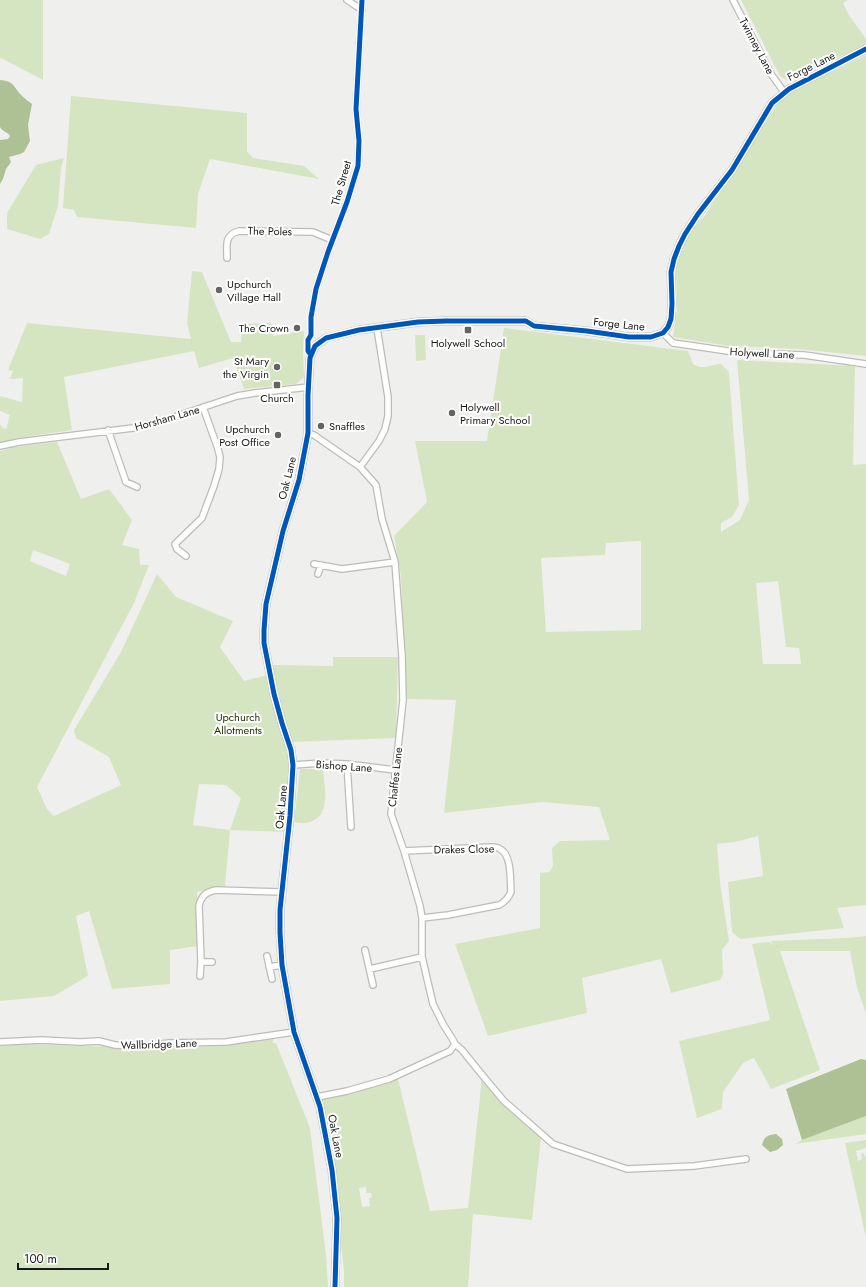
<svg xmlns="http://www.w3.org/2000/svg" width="866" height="1287" font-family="Jost,sans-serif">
<rect width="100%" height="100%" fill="#eff0ed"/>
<path fill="#d5e5c2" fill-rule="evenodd" d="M0,0h43v80l-42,-22 -1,1z
M741,0h107l-5,3 6,12 17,24v6l-79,35 -7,-4z
M866,55v301l-68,-7 -69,-3 -56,-9 4,-27 -1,-44 12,-31 18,-21 77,-118z
M71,96l176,17v38l6,7 51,8 15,13 -109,-20 -12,35 -2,34 -119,-11 -3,-7 -11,-2z
M64,158l-3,10 -3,38 -9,28 -9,5 -33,-10v-16l29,-48z
M192,271l10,1 29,70h10l2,-18 28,-1 2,13 31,-5 -1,22 1,24 -8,7 -52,5 -11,-31 -34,10 -5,-17 -130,26 8,53 -54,8 -18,6v-19l2,1v2l4,1 4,-14 -10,-4v-15l22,6 1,-24 -13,1 3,-8 -5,-1 19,-47 164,16 -4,-16z
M504,328l184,23 5,13c13,7 16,0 28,0l8,8 10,133 -7,12 -11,6v9l19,-12 9,-20 -12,-140 118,6 -2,99 13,-1v441l-29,3 7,20 -104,11 -8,-7 -4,-50 35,-6 -5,-40 -23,6 -18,2 3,39 9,58 -7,9 1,24 -3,6 -49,13 -10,-34 -79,19 5,35 -99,23 -33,-92 85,-16v-55l9,-1 4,-6 -1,-18 8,-7 50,-1 -11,-33 -57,-5 -98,11 12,-113 -51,-1 -4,-123 -7,-40 33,-34 -12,-61h72zM641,541v89l-95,2 -5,-74 64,-3 1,-12zM778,581l8,66 13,1 2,16h-38l-7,-81z
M415,335h10l1,25 -10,1z
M57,442l24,57 28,-10 23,31 -10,25 17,4 1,16h9l-15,38 -97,184 10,22 7,7 67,-31 -12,-28 -33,-19 -2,-8 47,-78 36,-78 19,23 57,24 -13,26 24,34 23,-6 19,69 4,19 -4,69 -56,-2 -5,56 -28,6 1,54 -28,4v34l-58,5 -23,-78 -13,5 12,60 -34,20 -54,5v-550l14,-4zM33,550l37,14 -4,12 -36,-15zM199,784l27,1 15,13 -11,32 -37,-5z
M333,657h65l-2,81 -104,4 -9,-30 -11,-47 61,1z
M300,769h23c1,17 9,47 -13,53 -5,2 -11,1 -16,0z
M866,936v77l-9,-25 -7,-37h-70l40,119 -49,19 -17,-31 -11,5 -20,29 -1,17 -25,9 -18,-77 91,-21 -18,-76 17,-2 6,4 -5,-5 77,-3z
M273,1039v4h3l34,85 16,127 2,32h-328v-241l25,-2 125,4 10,-1 64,-1z
M398,1079l32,132 38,-3 13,-121v-7l60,58 -9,82 -59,-6 -5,73h-124v-17l-21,-171zM366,1187v6h5l1,4 -3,1 1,8 -8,1 -3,-19z
M866,1116v18l-71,10 7,-4z
M866,1140v8l-10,3 2,10 4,-2 -1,-5 3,-1 1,4 1,-1v82l-21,-95z"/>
<path fill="#adc194" d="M0,80c13,1 13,5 20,14 4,4 8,7 12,10l-4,21 2,16 -6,11 -4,2 -11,3 2,5 -5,7 -3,10 -3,5v-44l8,-1 2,-3c-2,-4 -7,-4 -10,-9z
M861,1059l5,1v56l-64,24 -16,-51z
M776,1134l6,5 1,6 -6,5 -7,2 -8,-7c2,-8 5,-10 14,-11z"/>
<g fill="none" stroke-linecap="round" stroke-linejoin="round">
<defs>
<path id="minor" d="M347,0l15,10
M733,0l38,74 13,18
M227,258c0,-13 -3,-23 12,-27l74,1 19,8
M663,333l10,10 21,3 47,7 63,2 62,9
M311,355l-3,-4v-11l3,-5v-18l5,-28 12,-37 19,-50 11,-36 1,-25 -3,-32 6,-109
M108,430l18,52 11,5
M308,433l6,2 46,32 16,18 6,34 13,43 7,94 1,44 -12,114 13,37 16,55 2,12v39l11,47 10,20 10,16 2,4 -5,7 -61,28 -42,12 -30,6
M0,446l19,-4 114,-14 26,-6 78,-26 18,-3 54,-6
M360,467l19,-26 6,-12 3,-13v-19l-11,-69
M186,556l-9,-7 -2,-5 27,-26 12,-32 5,-17 1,-12 -2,-8 -15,-42
M314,564l28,5 53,-7
M318,574l3,-9
M347,764l4,63
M293,765l29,-2 25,1 48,6
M404,851l87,-4c3,0 7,0 9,2 12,6 10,31 11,43 -3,7 -6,10 -12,13l-51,10 -26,3
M365,950l8,35
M267,956l5,23
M201,962h11
M269,967l13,-2
M370,969l52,-12
M200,976l1,-14 -2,-56c2,-10 7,-14 17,-16l66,2
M0,1042l41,-2 39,2 19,-1 16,4 32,1 22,-3 57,-1 68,-10
M455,1044l7,6 21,26 21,25 49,43 74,25 67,-3 52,-7"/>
<path id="tertiary" d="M335,1287l2,-69 -5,-48 -12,-63 -26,-75 -12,-67 -2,-32v-23l10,-94 3,-51 -2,-15 -9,-27 -8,-29 -10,-51v-13l2,-26 17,-73 16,-51 9,-47v-38l2,-37 5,-12 11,-8 33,-8 59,-8 28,-1h80l8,5 53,5 42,6h22l12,-4 5,-6 3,-8 1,-15 -1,-32 3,-13 5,-13 6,-12 13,-20 34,-44 40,-67 17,-14 77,-40"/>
</defs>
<use href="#minor" stroke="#bcbdba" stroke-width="8"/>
<use href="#tertiary" stroke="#bcbdba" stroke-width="9"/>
<use href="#minor" stroke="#fdfdfc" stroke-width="5.5"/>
<use href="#tertiary" stroke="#fdfdfc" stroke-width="7"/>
<defs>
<path id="cycleway" d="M311,355l-3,-4v-11l3,-5v-18l5,-28 12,-37 19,-50 11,-36 1,-25 -3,-32 6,-109
M335,1287l2,-69 -5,-48 -12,-63 -26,-75 -12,-67 -2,-32v-23l10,-94 3,-51 -2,-15 -9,-27 -8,-29 -10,-51v-13l2,-26 17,-73 16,-51 9,-47v-38l2,-37 5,-12 11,-8 33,-8 59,-8 28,-1h80l8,5 53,5 42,6h22l12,-4 5,-6 3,-8 1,-15 -1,-32 3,-13 5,-13 6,-12 13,-20 34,-44 40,-67 17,-14 77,-40"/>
</defs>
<use href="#cycleway" stroke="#fff" stroke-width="8"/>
<use href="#cycleway" stroke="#0057b8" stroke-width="5"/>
</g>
<g fill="#646563" stroke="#fff" stroke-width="1.5">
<circle cx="219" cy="290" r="4"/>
<circle cx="297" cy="328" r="4"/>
<rect x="464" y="326" width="8" height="8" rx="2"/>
<circle cx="277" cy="367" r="4"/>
<rect x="273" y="381" width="8" height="8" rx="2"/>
<circle cx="452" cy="413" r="4"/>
<circle cx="321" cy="426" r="4"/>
<circle cx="278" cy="435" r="4"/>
</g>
<g text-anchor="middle" stroke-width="4" stroke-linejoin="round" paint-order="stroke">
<g font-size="11" fill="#191a18" stroke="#fff">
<text transform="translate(757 46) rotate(62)" y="4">Twinney Lane</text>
<text transform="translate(811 66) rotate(-27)" y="4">Forge Lane</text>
<text transform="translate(341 183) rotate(-74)" y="4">The Street</text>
<text transform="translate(270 231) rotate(1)" y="4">The Poles</text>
<text transform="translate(619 324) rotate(6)" y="4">Forge Lane</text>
<text transform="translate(762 353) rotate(3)" y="4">Holywell Lane</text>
<text transform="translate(167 418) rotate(-16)" y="4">Horsham Lane</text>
<text transform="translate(287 478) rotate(-76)" y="4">Oak Lane</text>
<text transform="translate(344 766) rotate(4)" y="4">Bishop Lane</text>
<text transform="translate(395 777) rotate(-84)" y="4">Chaffes Lane</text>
<text transform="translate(281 807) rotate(-85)" y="4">Oak Lane</text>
<text transform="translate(464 849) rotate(-1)" y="4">Drakes Close</text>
<text transform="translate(159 1044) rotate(-2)" y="4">Wallbridge Lane</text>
<text transform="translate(336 1136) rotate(79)" y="4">Oak Lane</text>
</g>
<g font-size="11" fill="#191a18" stroke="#fff" text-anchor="start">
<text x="227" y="288">Upchurch<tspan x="227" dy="13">Village Hall</tspan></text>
<text x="289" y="332" text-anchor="end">The Crown</text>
<text x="468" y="347" text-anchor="middle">Holywell School</text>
<text x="269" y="365" text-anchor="end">St Mary<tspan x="269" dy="13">the Virgin</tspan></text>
<text x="277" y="402" text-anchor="middle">Church</text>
<text x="460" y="411">Holywell<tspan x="460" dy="13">Primary School</tspan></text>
<text x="329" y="430">Snaffles</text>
<text x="270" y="433" text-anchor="end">Upchurch<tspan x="270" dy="13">Post Office</tspan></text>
</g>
<g font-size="11" fill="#213203" stroke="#fff">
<text x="238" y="721">Upchurch<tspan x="238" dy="13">Allotments</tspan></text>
</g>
</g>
<path d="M18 1263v6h90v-6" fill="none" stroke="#191a18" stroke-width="2"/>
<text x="24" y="1263" font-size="12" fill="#191a18" stroke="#ffffff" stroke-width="3" paint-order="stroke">100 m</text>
</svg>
